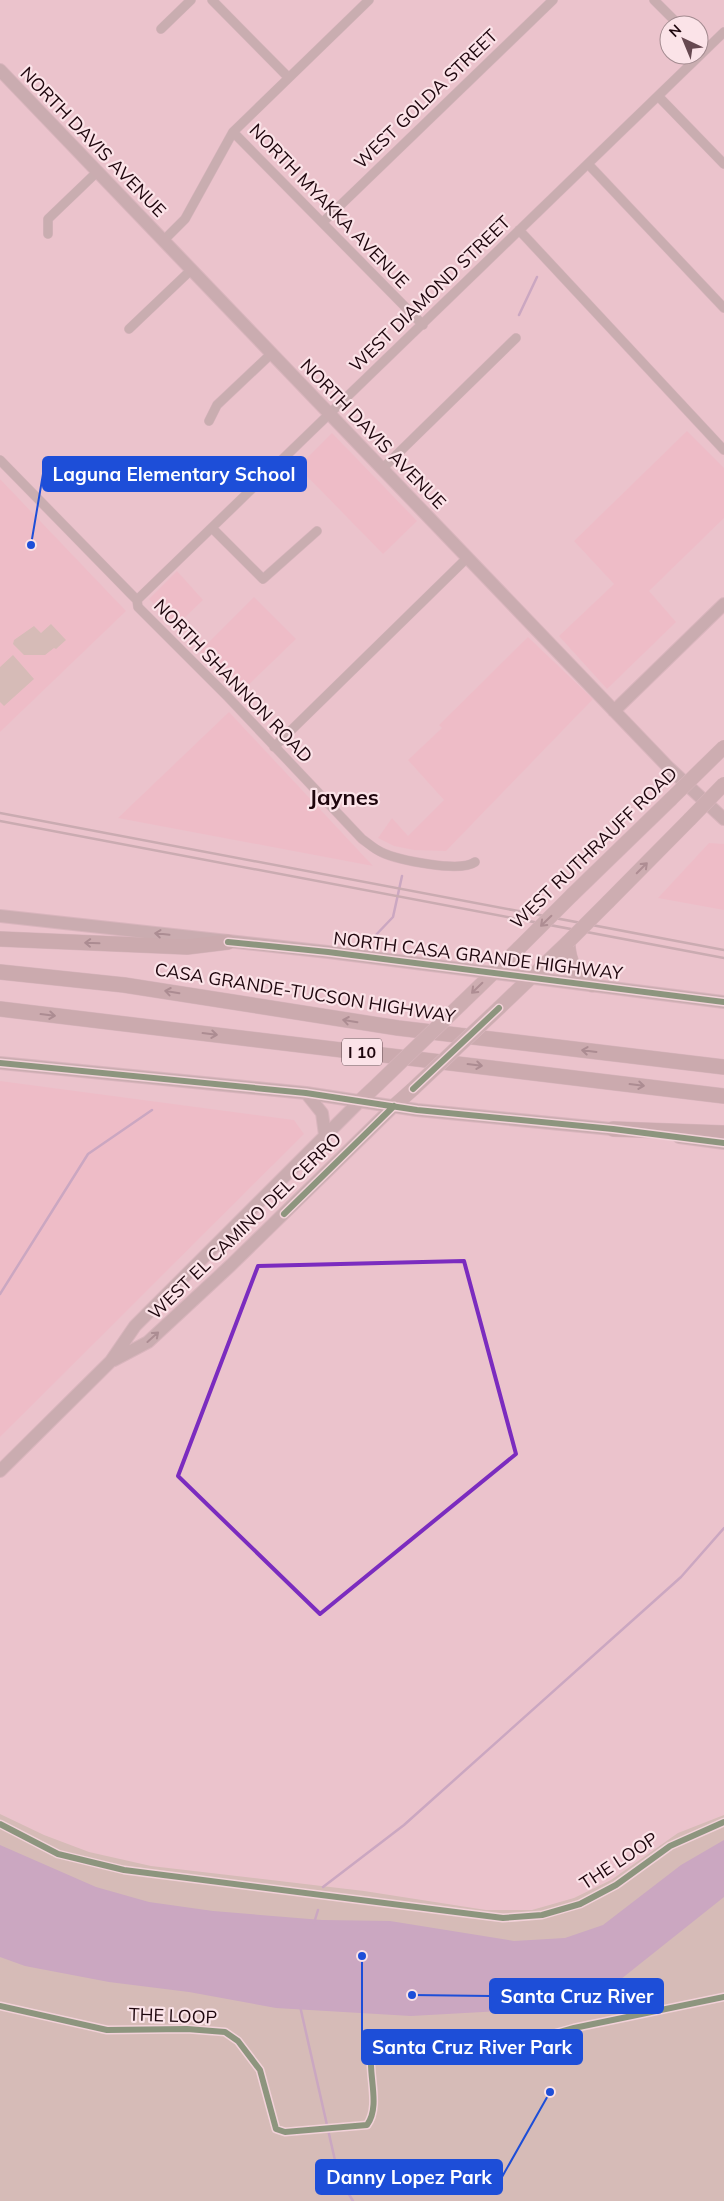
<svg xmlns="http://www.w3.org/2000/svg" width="724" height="2201" font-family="Mulish,sans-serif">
<rect width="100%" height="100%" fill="#ebc3cc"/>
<path fill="#f2b4c2" d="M687,431l37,37v50l-75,73 27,31 -69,67 -48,-53 55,-52 -40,-43z
M332,433l85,88 -34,33 -85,-87z
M0,479l126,132 -126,121z
M177,571l26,29 -27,26 -27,-27z
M254,597l42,42 -57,55 -39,-43z
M528,637l65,62 -147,152 -32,-1 -20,-4 -16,-8 14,-20 16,18 36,-36 -36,-40 34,-32 -3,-3z
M229,712l144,154 -255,-48z
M709,843l15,1v66l-66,-12z
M0,1081l294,39 10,14 -304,303z"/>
<path fill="#bcb29d" d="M51,624l15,16 -10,9 -2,-1 -9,7h-21l-11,-11 1,-4 20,-14 7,7z
M13,655l21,24 -30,27 -4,-4v-35z
M0,1814l44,21 45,17 62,14 213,25 122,19h46l42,-12 37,-18 67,-47 46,-18v386h-724z"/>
<path fill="#a485b4" d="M724,1840v57l-113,90 -35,13 -37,9 -128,7 -135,-8 -87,-16 -80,-10 -84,-16 -25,-9v-112l96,42 53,15 64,9 109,9 68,1 124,20 51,-3 38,-13 78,-60z"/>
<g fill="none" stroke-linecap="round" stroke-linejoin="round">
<path stroke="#a485b4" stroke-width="2.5" d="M519,315l18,-38
M373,938l20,-21 9,-41
M0,1294l88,-140 64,-44
M323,1887l81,-62 277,-248 43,-49
M314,1923l4,-13
M300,2006l39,172 14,23"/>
<defs>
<path id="street" d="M212,0l76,77
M654,0l25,25
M161,29l30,-29
M658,96l66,68
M233,132l190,193
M588,164l136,144
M323,222l230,-222
M519,230l205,220
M48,234v-15l49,-47
M163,241l22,-22 48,-87 136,-132
M129,329l62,-59
M209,421l8,-16 54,-51
M0,460l131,134 6,6 1,7 89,89 135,143c6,4 12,10 19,13 17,8 79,21 94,10
M382,469l134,-131
M213,529l50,50 54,-48
M137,600l587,-568
M274,747l193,-189"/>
<path id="secondary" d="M0,70l669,698 55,51
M614,711l110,-107
M0,916l328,36 396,50
M0,1063l306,30 111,17 205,20
M306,1093l16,20 3,22
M679,1137l45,6
M114,1360l34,-18 83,-77 163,-159
M0,1471l111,-110 24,-35 226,-226"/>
<path id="primary" d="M572,895l99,-96
M608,902l82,-83
M568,942c1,20 7,31 24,43
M461,1004l58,-56
M499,1008l69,-66
M361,1100l17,-16
M394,1106l19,-17"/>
<path id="highway" d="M0,939l187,8 41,-5
M0,972l124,13 274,43 326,39
M0,1009l724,87
M613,1129l111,4"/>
</defs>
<use href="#street" stroke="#c3a4ab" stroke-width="10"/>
<use href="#secondary" stroke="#c3a4ab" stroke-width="14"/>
<use href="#primary" stroke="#c3a4ab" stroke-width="15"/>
<use href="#highway" stroke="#c3a4ab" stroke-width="16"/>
<use href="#street" stroke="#9f938f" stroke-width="9"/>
<use href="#secondary" stroke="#a3918e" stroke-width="12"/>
<use href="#primary" stroke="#a99390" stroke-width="14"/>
<use href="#highway" stroke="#a48d8a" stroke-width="15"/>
<path stroke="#a28f90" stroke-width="2.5" d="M0,813l724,137
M0,821l724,137"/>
<defs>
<path id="primary-bridge" d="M671,799l53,-52
M690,819l34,-35
M568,942l40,-40
M519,948l53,-53
M378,1084l83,-80
M413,1089l86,-81"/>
</defs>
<use href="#primary-bridge" stroke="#c3a4ab" stroke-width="15" stroke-linecap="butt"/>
<use href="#primary-bridge" stroke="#a99390" stroke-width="14"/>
<defs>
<path id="cycleway" d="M228,942l100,10 396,50
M0,1063l306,30 111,17 196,19 111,14
M413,1089l86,-81
M284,1214l110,-108
M0,1824l58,30 66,16 379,48 39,-3 38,-11 36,-19 54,-39 54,-24
M0,2006l107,24 80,-1 38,3 13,9 22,29 16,59 9,3 82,-7c12,-16 4,-42 4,-61l7,-11 12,-3 38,-1 100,-8 46,-13 150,-31"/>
</defs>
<use href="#cycleway" stroke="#fbe3e8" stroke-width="9"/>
<use href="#cycleway" stroke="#1b5e20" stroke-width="6"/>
</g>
<defs><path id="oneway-shaft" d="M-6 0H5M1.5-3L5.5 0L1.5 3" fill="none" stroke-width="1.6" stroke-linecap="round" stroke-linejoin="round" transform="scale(1.25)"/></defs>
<g stroke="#644c4e">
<use href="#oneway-shaft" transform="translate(642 868) rotate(-45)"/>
<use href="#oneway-shaft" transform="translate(546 921) rotate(136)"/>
<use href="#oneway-shaft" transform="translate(477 988) rotate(136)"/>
</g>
<g stroke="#604c4e">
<use href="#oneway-shaft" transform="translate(162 934) rotate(-174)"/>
<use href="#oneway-shaft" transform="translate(153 1337) rotate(-42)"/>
</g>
<g stroke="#614a4c">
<use href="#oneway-shaft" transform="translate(92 943) rotate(-178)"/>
<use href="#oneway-shaft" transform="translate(172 992) rotate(-171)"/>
<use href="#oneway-shaft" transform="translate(48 1015) rotate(7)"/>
<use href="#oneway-shaft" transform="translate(350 1021) rotate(-171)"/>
<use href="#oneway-shaft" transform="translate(210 1034) rotate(7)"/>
<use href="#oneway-shaft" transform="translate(589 1051) rotate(-173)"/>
<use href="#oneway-shaft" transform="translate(475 1065) rotate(7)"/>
<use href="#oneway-shaft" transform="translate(637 1085) rotate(7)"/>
</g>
<path d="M0 0H724V2201H0ZM464,1261l52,193 -196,160 -142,-138 80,-210z" fill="#ebc3cc" fill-opacity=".55" fill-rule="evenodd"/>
<path fill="none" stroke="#7b2cbf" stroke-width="4" stroke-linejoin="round" d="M464,1261l52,193 -196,160 -142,-138 80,-210z"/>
<g text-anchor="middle" stroke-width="4.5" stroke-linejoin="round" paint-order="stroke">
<rect fill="#fbe3e8" stroke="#60484f" stroke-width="1" x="342" y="1038.5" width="40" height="27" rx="4"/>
<g font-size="16" font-weight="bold" fill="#1e060d">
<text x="362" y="1058">I 10</text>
</g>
<g font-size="18" fill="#1e060d" stroke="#fbe3e8">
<text transform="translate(426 99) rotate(-44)" y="6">WEST GOLDA STREET</text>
<text transform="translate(93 142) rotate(46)" y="6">NORTH DAVIS AVENUE</text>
<text transform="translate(329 206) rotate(46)" y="6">NORTH MYAKKA AVENUE</text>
<text transform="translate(430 294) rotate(-44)" y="6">WEST DIAMOND STREET</text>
<text transform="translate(373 434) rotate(46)" y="6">NORTH DAVIS AVENUE</text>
<text transform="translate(233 681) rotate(46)" y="6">NORTH SHANNON ROAD</text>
<text transform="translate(594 848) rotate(-44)" y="6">WEST RUTHRAUFF ROAD</text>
<text transform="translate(478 956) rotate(7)" y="6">NORTH CASA GRANDE HIGHWAY</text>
<text transform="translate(305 993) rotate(9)" y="6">CASA GRANDE-TUCSON HIGHWAY</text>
<text transform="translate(245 1226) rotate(-44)" y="6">WEST EL CAMINO DEL CERRO</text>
<text transform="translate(619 1861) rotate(-33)" y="6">THE LOOP</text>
<text transform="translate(173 2016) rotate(2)" y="6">THE LOOP</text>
</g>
<g font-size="22" font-weight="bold" fill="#1e060d" stroke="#fbe3e8">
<text x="344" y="805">Jaynes</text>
</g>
</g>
<path fill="none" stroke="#1d4ed8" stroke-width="2" d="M31 545L43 474M412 1995L490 1996M362 1956L362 2047M550 2092L502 2177"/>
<g fill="#1d4ed8" stroke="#fbe3e8" stroke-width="2">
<circle cx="31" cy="545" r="5"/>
<circle cx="412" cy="1995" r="5"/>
<circle cx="362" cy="1956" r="5"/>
<circle cx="550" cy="2092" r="5"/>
</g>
<g fill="#1d4ed8" stroke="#1d4ed8" stroke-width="2">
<rect x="43" y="457" width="263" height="34" rx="5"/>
<rect x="490" y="1979" width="173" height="34" rx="5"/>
<rect x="362" y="2030" width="220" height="34" rx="5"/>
<rect x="316" y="2160" width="186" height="34" rx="5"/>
</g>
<g font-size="19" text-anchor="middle" font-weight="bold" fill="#fff">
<text x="174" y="481">Laguna Elementary School</text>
<text x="577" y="2003">Santa Cruz River</text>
<text x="472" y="2054">Santa Cruz River Park</text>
<text x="409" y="2184">Danny Lopez Park</text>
</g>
<g transform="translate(684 40) rotate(316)"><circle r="24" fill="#fbe3e8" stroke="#a38b90"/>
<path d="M0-4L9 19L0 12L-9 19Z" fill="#664850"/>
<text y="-8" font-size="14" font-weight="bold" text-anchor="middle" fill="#1e060d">N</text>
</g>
</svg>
